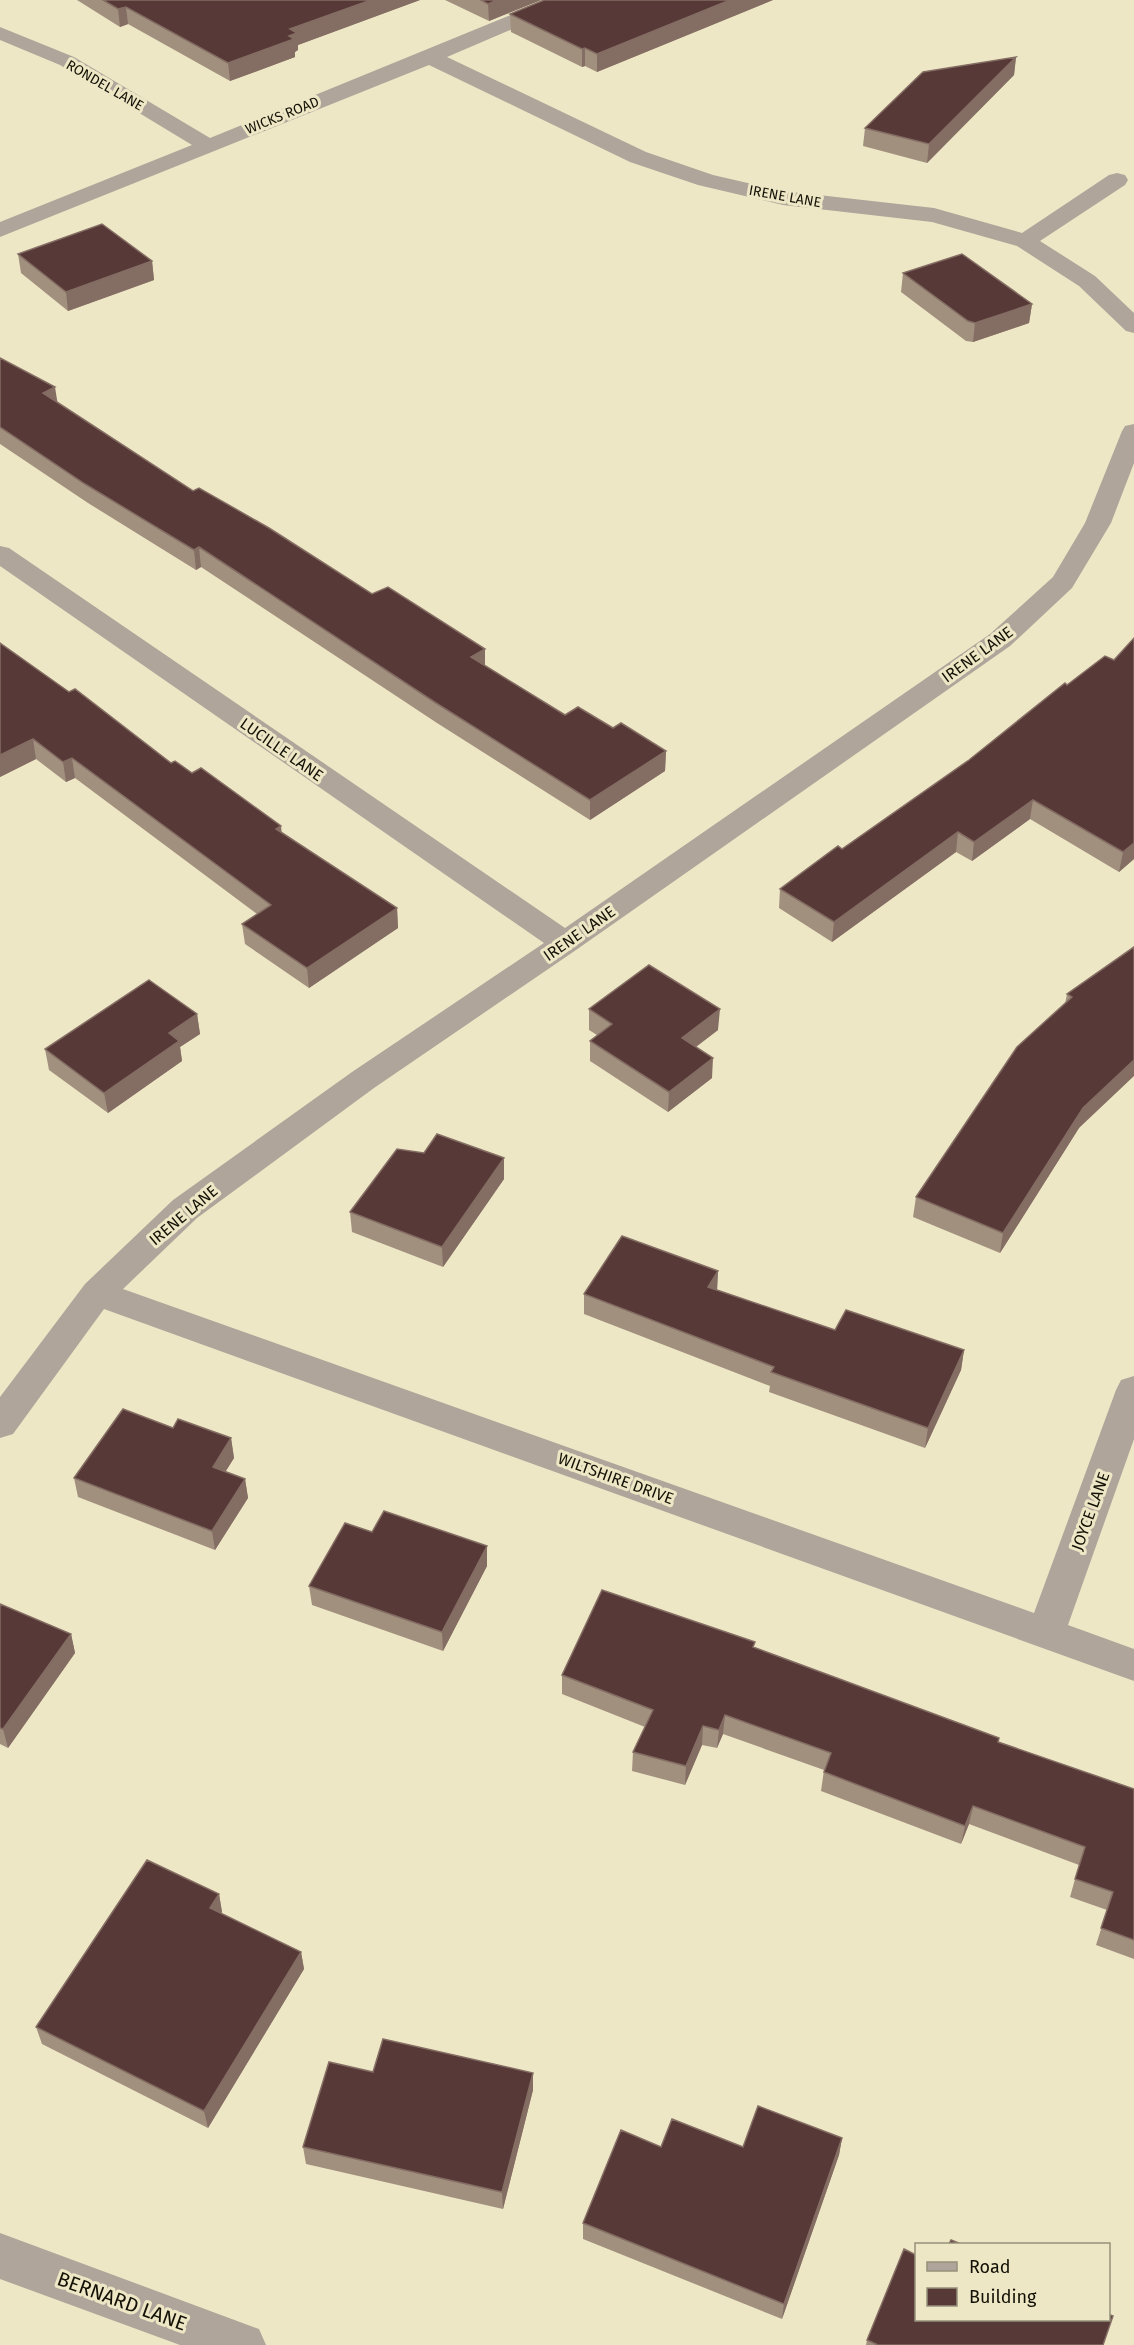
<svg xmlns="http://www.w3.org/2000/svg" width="1134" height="2345" font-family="'Fira Sans',sans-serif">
<rect width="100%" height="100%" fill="#eee7c6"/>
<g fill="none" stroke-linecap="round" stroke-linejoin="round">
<path fill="#afa59a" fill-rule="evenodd" d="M547,0h27l-3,4 -124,53 199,95 67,23 70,16 151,17 88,25 87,-58 8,-2 8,2 3,5 -3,5 -85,56 55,35 39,37v20l-8,-2 -47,-45 -62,-40 -85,-24 -149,-17 -85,-20 -68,-23 -201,-97 -429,172v-15l192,-77 -132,-80 -60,-25v-13l74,30 136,81z
M1134,424v39l-23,60 -39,65 -62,58 -434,304 -202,138 -177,130 -74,71 911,324 82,-223 5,-10 13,-4v63l-66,186 66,24v32l-1030,-372 -91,125 -13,4v-41l85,-113 88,-84 179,-128 192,-129 -544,-377v-20l9,2 556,380 425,-294 63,-57 32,-54 37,-92 3,-5z
M0,2233l259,96 7,16h-86l-180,-66z"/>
</g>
<path fill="#a2907f" d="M77,0h343l-122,45v5l-3,2v5l-65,24 -102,-57 -8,3z
M445,0h96l-52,21z
M544,0h229l-176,72 -12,-6 -3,1 -71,-35 -1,-18z
M1016,57l-2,18 -87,88 -64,-17 2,-18z
M18,254l134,7 2,19 -86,31 -47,-38z
M903,273l129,31 -3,19 -56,19 -7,-1 -65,-49z
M0,358l58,45 135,88 179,103 113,55v17l80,49 48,13 53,23 -1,20 -75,49 -153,-97 -236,-156 -5,3 -108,-67 -88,-59z
M0,643l171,120 21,10 205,135 1,20 -89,60 -64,-44 -3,-20 15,-10 -182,-136 -9,4 -30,-23 -36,18z
M1114,660l20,199 -15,13 -89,-53 -58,42 -16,-9 -124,90 -53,-34 1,-19 62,-40 127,-89 98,-75z
M1134,947l-55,181 -79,125 -87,-36 3,-20 149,-193 2,-10z
M589,1009l129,21 -22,17 16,31 -44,34 -78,-51v-20l7,-6 -8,-5z
M197,1014l3,20 -20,13 2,14 -74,52 -59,-43 -4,-21z
M424,1153l80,5v21l-61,88 -91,-35 -2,-20z
M718,1271l-1,19 118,40 129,20 -3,20 -36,78 -156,-56 1,-6 -186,-72v-20z
M173,1428l58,10 3,20 -9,14 20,7 3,19 -33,52 -137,-53 -4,-19z
M372,1532l115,14v20l-44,85 -131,-46 -3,-19z
M0,1604l71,30 4,19 -67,95 -8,-4z
M755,1648l244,90v4l135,47v170l-38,-14 11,-35 -37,-13 9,-32 -110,-41 -8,20 -140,-53 3,-21 -101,-36 -6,14 -15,-3 -17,40 -53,-14 1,-19 12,-25 -83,-33v-19z
M219,1894l3,18 -1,1 80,39 3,17 -96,159 -166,-84 -6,-17z
M373,2072l160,18 -30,119 -197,-45 -3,-17z
M842,2138l-3,17 -57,164 -199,-80v-16l78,-76h82z
M867,2340l236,5h-237z"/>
<path fill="#846d63" d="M371,0h49l-122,45v5l-3,2v5l-65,24 -2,-18 61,-27 1,-7z
M497,0h44l-52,21 -1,-17z
M730,0h43l-176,72v-18z
M126,7l2,17 -8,3 -2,-18z
M585,48v18l-3,1v-18z
M1016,57l-2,18 -87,88 2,-19z
M152,261l2,19 -86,31 -2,-19z
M1032,304l-3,19 -56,19 2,-19z
M55,387l3,19 -15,-13z
M199,547l2,20 -5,3 -2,-20z
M485,649v20l-14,-12z
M33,739l3,20 -36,18v-22z
M666,751l-1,20 -75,49v-20z
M72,758l3,20 -9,4 -3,-20z
M1033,800l-3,19 -58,42 2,-19z
M281,826l2,20 -7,-17z
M958,832l-2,20 -124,90 2,-20z
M1134,843v16l-15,13 4,-20z
M397,908l1,20 -89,60 -2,-20z
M720,1009l-2,21 -37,28 1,-20z
M197,1014l3,20 -20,13 2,14 -74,52 -4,-20 65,-60z
M713,1058l-1,20 -44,34 1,-20z
M1134,1060v16l-55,52 -79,125 3,-20 80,-125z
M504,1158v21l-61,88 -1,-20z
M718,1271l-1,20 -9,-4z
M964,1350l-3,20 -36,78 3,-20z
M231,1438l3,20 -18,29 -3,-20z
M245,1479l3,19 -33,52 -3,-19z
M487,1546v20l-44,85 -1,-19z
M71,1634l4,19 -67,95 -5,-19z
M725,1715l-2,19 -6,14 2,-18z
M703,1726l-1,19 -17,40 1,-19z
M973,1806l-4,18 -8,20 4,-18z
M219,1894l3,18 -9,14 -3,-18z
M301,1952l3,17 -96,159 -4,-17z
M533,2073v17l-30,119 -1,-17z
M842,2138l-3,17 -57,164 2,-15z"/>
<path fill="#573938" stroke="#846d63" stroke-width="1.5" d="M103,0h268l-81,29 7,4 -8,3 5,3 -66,24 -102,-56 -8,2z
M481,0h16l-9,4z
M544,0h186l-133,54 -12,-6 -3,1 -72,-35z
M1016,57l-87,87 -64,-16 58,-56z
M102,224l50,37 -86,31 -48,-38z
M962,254l70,50 -57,19 -7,-2 -65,-48z
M0,358l55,29 -12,6 150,98 6,-3 70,40 103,66 16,-7 97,62 -14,8 94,58 13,-8 35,21 8,-5 45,28 -76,49 -154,-97 -237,-156 -5,3 -109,-66 -85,-57z
M1134,638v205l-11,9 -90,-52 -59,42 -16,-10 -124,90 -54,-33 58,-43 4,3 127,-89 96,-77 2,2 38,-29 9,4z
M0,643l69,49 6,-3 96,74 4,-2 17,12 9,-5 80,58 -5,3 121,79 -90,60 -65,-44 29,-19 -199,-147 -9,4 -30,-23 -33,16z
M1134,947v113l-51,48 -80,125 -87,-36 101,-150 55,-50 -5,-3z
M649,965l71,44 -38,29 31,20 -44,34 -79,-51 22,-17 -23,-15z
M149,980l48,34 -28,19 10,8 -75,52 -59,-44z
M437,1134l67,24 -62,89 -92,-35 47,-63 27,4z
M622,1236l96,35 -10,16 127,43 11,-20 118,40 -36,78 -157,-56 3,-5 -190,-73z
M123,1409l50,19 5,-9 53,19 -18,29 32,12 -33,52 -138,-53z
M384,1511l103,35 -45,86 -133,-46 36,-63 27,9z
M602,1590l153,52 -2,5 246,91 -1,4 136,47v151l-33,-12 12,-36 -38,-13 10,-32 -112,-41 -8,20 -141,-54 7,-19 -106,-38 -6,15 -16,-4 -17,40 -53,-14 20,-42 -91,-35z
M0,1604l71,30 -68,95 -3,-1z
M147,1860l72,34 -9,14 91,44 -97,159 -168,-84z
M383,2039l150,34 -31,119 -199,-45 26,-85 44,10z
M758,2106l84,32 -58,166 -201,-81 38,-93 40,17 11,-28 71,28z
M951,2240l10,4h-12z
M904,2249l12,6v64h192v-5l5,2 -10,29h-225l-11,-5z"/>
<g text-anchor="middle" stroke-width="6" stroke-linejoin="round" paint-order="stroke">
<g font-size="14" fill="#131106" stroke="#eee7c6">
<text transform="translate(105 85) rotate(30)" y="5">RONDEL LANE</text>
<text transform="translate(282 115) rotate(-22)" y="5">WICKS ROAD</text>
<text transform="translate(785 196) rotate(10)" y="5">IRENE LANE</text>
</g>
<g font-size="16" fill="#131106" stroke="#eee7c6">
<text transform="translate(977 654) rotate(-36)" y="6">IRENE LANE</text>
<text transform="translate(282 749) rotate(35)" y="6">LUCILLE LANE</text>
<text transform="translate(579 933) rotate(-35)" y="6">IRENE LANE</text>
<text transform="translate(183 1215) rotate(-40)" y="6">IRENE LANE</text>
<text transform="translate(616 1478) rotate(20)" y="6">WILTSHIRE DRIVE</text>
<text transform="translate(1090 1511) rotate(-70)" y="6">JOYCE LANE</text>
</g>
<g font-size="20" fill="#131106" stroke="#eee7c6">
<text transform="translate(122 2301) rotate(20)" y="7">BERNARD LANE</text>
</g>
</g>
<rect x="915" y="2243" width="195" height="78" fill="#eee7c6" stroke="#969179" stroke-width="1.5"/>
<rect x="927" y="2262" width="30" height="9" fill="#afa59a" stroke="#969179" stroke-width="1.5"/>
<text x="969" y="2273" font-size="18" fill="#131106">Road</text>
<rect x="927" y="2288" width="30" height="18" fill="#573938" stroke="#969179" stroke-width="1.5"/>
<text x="969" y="2303" font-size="18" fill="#131106">Building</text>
</svg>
